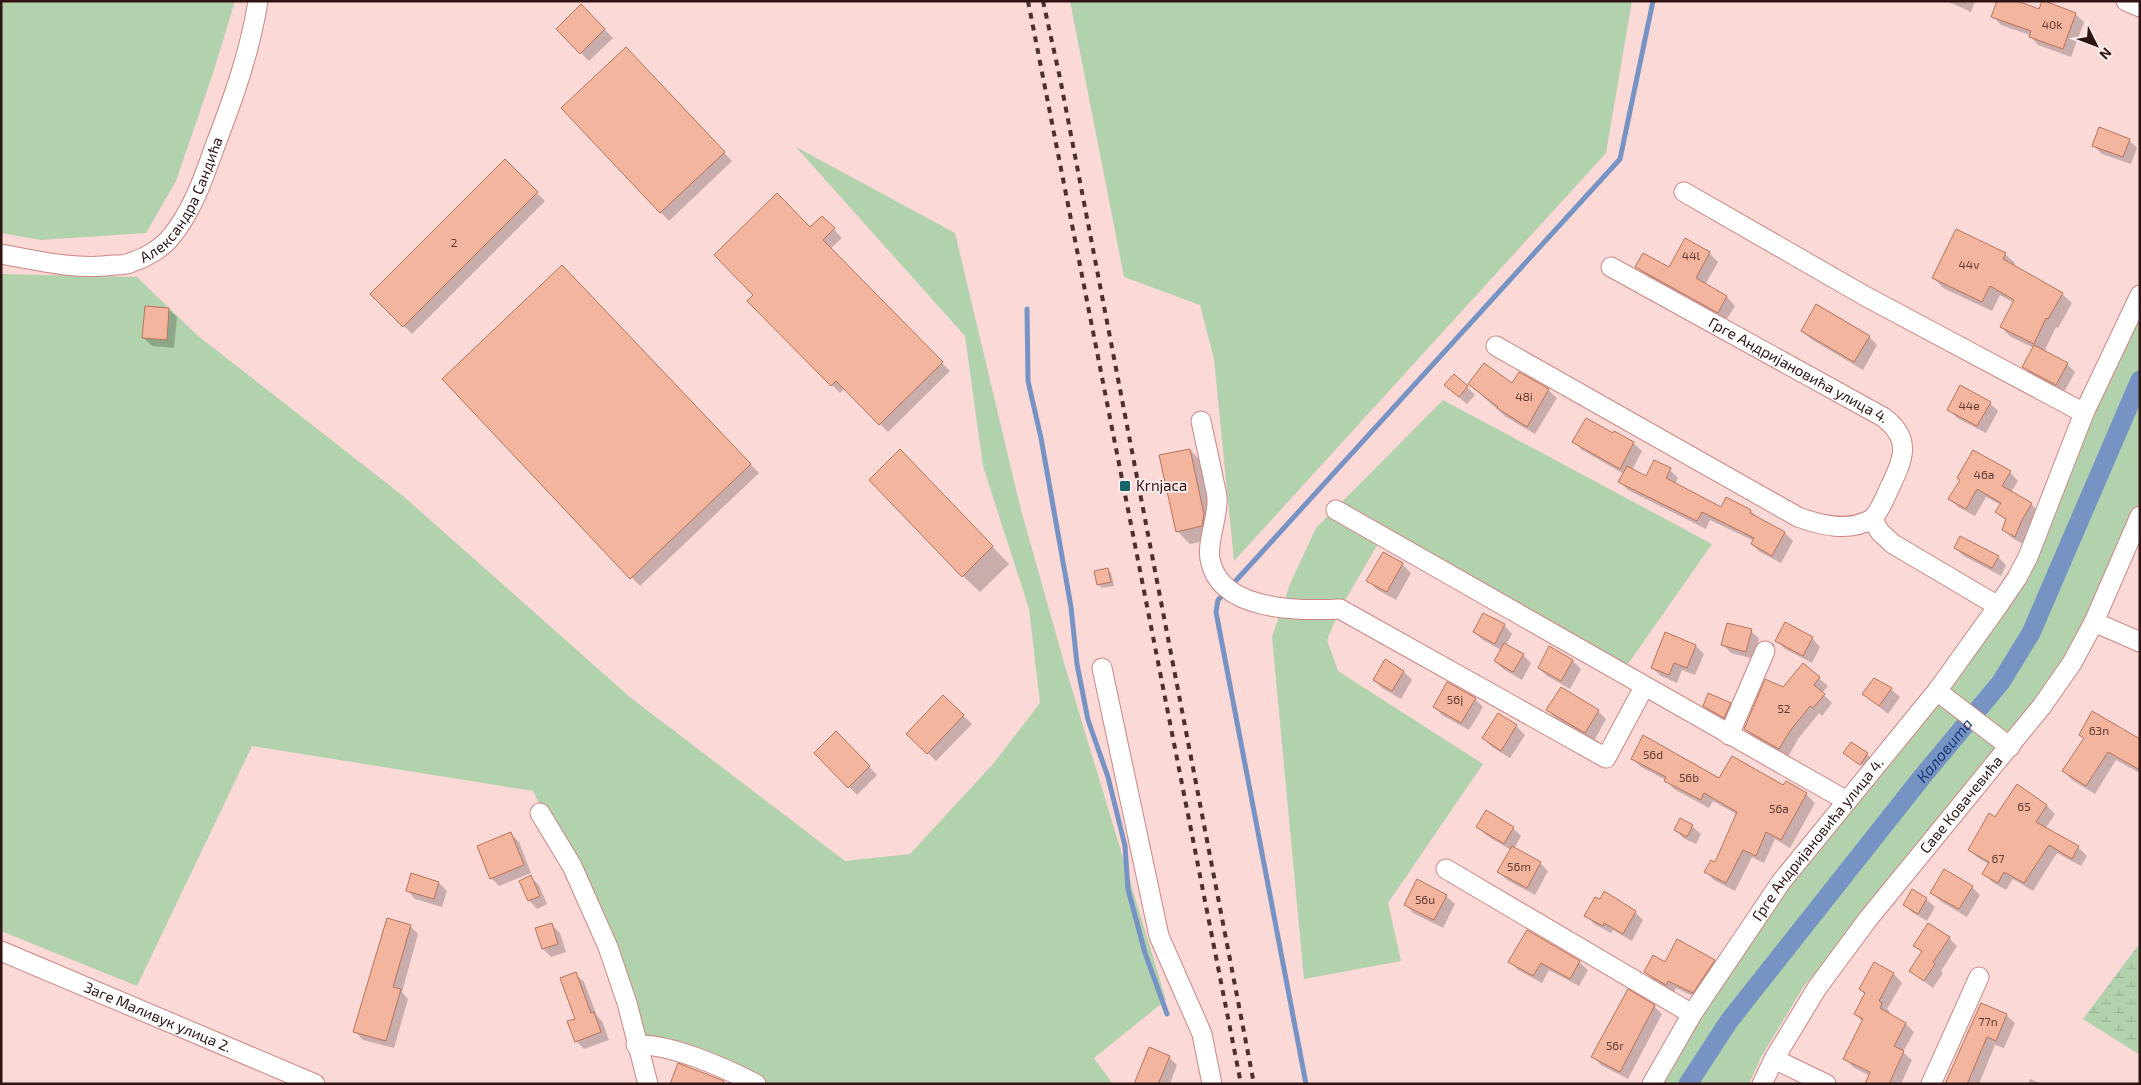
<svg xmlns="http://www.w3.org/2000/svg" width="2141" height="1085" font-family="'Exo 2',sans-serif">
<defs>
<pattern id="wetland-marsh" width="20" height="14" patternUnits="userSpaceOnUse" patternTransform="scale(1.25)"><rect width="20" height="14" fill="#b2d1ad"/><path d="M1 5h8M5 5V1M11 12h8M15 12V8" fill="none" stroke="#99b394"/></pattern>
</defs>
<rect width="100%" height="100%" fill="#fad9d7"/>
<path fill="#b2d1ad" d="M1,1h234l-22,72 -37,108 -30,52 -105,7 -40,-7z
M1070,1h562l-26,152 -372,408 -20,-202 -14,-54 -76,-28z
M796,147l159,86 66,277 44,156 101,334 -72,58 19,26h-359l-118,-39 -28,-98 -75,-156 -281,-45 -115,240 -136,-55v-657l136,3 60,58 206,161 228,202 214,163 65,-7 83,-90 47,-61 -11,-94 -46,-143 -18,-130z
M2140,295v222l-56,124 -187,238 -93,107 -43,71 -12,27h-97l40,-70 306,-408z
M1443,400l269,144 -91,130 -239,-137 -42,72 -13,31 11,31 145,93 -95,139 13,58 -97,18 -32,-342 18,-53 26,-56z"/>
<path fill="url(#wetland-marsh)" d="M2140,943v112l-57,-36z"/>
<path fill="#0003" d="M1947,1h28l-4,11z
M581,6l32,32 -24,23 -32,-32z
M2039,11l36,3 9,8 -13,35 -33,-12 -8,-10 -29,-10 -8,-9z
M634,57l98,104 -63,60 -106,-113z
M2129,140l8,8 -6,16 -29,-10 -8,-8z
M505,161l40,40 -133,133 -40,-40z
M822,217l20,21 -12,11 120,122 -62,61 -43,-44 -5,5 -91,-92z
M1685,240l24,13 9,9 -13,23 22,12 8,9 -9,14 -81,-45 -9,-8 33,2z
M2005,254l10,9 -2,3 49,28 10,9 -14,25 -2,-1 -12,25 23,12 8,8 -11,20 -32,-17 -8,-8 10,-19 -23,-11 -10,-10 13,-24 -14,-8 -8,16 -49,-23 -9,-10z
M570,275l189,198 -119,113 -197,-206z
M168,309l9,8 -3,31 -22,-2 -8,-8z
M1802,331l67,6 8,8 -14,25 -52,-31z
M1469,384l43,1 36,5 9,8 -22,36 -29,-17z
M1467,387l8,8 -8,9 -13,-11z
M1990,403l8,8 -12,22 -29,-15 -8,-9z
M1613,435l20,8 9,8 -10,19 15,8 23,-8 8,8 -3,6 47,25 5,-10 24,12 7,7 27,15 8,8 -12,22 -21,-11 -8,-8 2,-3 -44,-21 -4,9 -78,-39 -8,-8 4,-8 -42,-24 -8,-9z
M1190,450l13,13 11,76 -24,5 -13,-13z
M917,468l92,96 -29,28 -17,-16z
M2010,472l8,9 -7,11 20,12 8,8 -16,32 -11,-6 -8,-8 3,-9 -10,-9 4,-7 -15,-8 -11,19 -17,-9 -8,-8z
M1955,548l43,9 8,8 -5,11 -37,-20z
M1383,554l19,10 9,9 -15,27 -20,-11 -8,-9z
M1108,570l3,3 3,13 -12,2 -4,-4z
M1786,624l26,14 8,9 -8,16 -27,-14 -8,-9z
M1504,625l8,9 -6,11 17,10 8,8 -9,17 -19,-11 -8,-8 6,-11 -18,-10 -9,-8z
M1751,631l8,8 -5,20 -23,-6 -8,-8z
M1696,646l8,8 -9,21 -13,-5 -5,13 -16,-7 -9,-8z
M1550,648l23,13 8,8 -11,20 -23,-13 -8,-8z
M1385,661l19,11 8,8 -11,19 -19,-11 -8,-8z
M1803,665l25,21 -6,7 10,10 -10,13 -3,-3 -21,26 -10,18 -34,-20 -9,-8z
M1891,689l9,8 -12,17 -24,-20z
M943,696l29,28 -36,37 -28,-27z
M1475,699l8,8 -14,23 -27,-15 -8,-9z
M1730,704l8,8 -5,13 -20,-11 -9,-8z
M1548,710l50,1 8,8 -12,22 -38,-22z
M1498,715l18,11 9,9 -15,23 -18,-11 -9,-9z
M836,733l41,42 -20,20 -41,-42z
M2080,734l58,5 2,-2v36l-24,-13 -21,34 -23,-14 -8,-9 20,-32z
M1867,754l4,4 -6,9 -16,-10z
M1632,758l88,22 64,7 2,-4 20,11 9,9 -25,45 -15,-9 -11,24 -12,-6 -17,34 -21,-11 -8,-8 10,-8 22,-49 -25,-14 -4,7 -35,-19 -8,-9 -25,-13z
M2017,786l30,20 8,8 -10,15 33,18 9,9 -6,10 -24,-13 -24,38 -20,-12 -7,11 -14,-8 -8,-8 5,-10 -11,-6 -8,-8 26,-31z
M1692,826l9,8 -5,10 -13,-6 -8,-9z
M1478,827l35,1 8,8 -7,13 26,14 8,8 -13,24 -28,-15 -8,-8 12,-22 -25,-15z
M511,834l8,8 12,31 -32,13 -8,-8z
M530,877l9,8 8,19 -10,5 -8,-9z
M1417,881l29,15 9,8 -12,24 -30,-15 -8,-9z
M439,883l8,8 -5,16 -27,-8 -8,-9z
M1972,887l8,8 -13,22 -27,-16 -8,-9z
M1912,891l14,8 9,8 -8,14 -14,-8 -9,-8z
M1635,912l8,8 -11,21 -19,-11 -2,3 -17,-9 -8,-9z
M552,925l8,8 6,19 -15,5 -8,-8 -6,-20z
M410,926l8,8 -16,58 6,7 -14,49 -31,-8 -8,-9z
M1949,938l8,8 -16,25 2,2 -10,15 -22,-17 11,-18 -7,-8z
M1714,961l8,9 -21,30 -25,-12 -2,5 -21,-13 -8,-8 21,-9z
M1510,962h69l9,8 -9,16 -30,-16 -7,13 -24,-13z
M1875,964l19,10 8,9 -15,26 3,3 -1,2 17,10 8,8 -11,20 9,8 -11,24h-35l4,-8 -17,-9 -8,-8 18,-37 -8,-8 10,-20 -5,-5z
M575,974l9,8 13,34 5,5 7,19 -25,9 -8,-8z
M1654,1006l8,8 -34,65 -27,-14 -8,-9z
M2006,1015l9,8 -11,25 -9,-3 -16,39h-33l16,-39 2,1z
M1169,1057l8,8 -7,19h-30z
M2030,1079l12,5h-14z"/>
<g fill="none" stroke-linecap="round" stroke-linejoin="round">
<path stroke="#7793c4" stroke-width="5" d="M1027,309l1,72 13,57 30,169 6,57 11,56 20,57 17,69 3,43 17,64 22,61
M1231,586l389,-427 33,-158
M1225,593l-7,7 -2,12 90,472"/>
<path stroke="#7793c4" stroke-width="19" id="s1" d="M1688,1084l41,-63 193,-244 79,-95 30,-49 109,-253"/>
</g>
<path fill="#f4b59e" stroke="#b6735a" d="M1997,1h20l22,8 3,-8h3l31,12 -13,36 -34,-12 2,-6 -40,-14z
M581,4l24,25 -25,25 -24,-25z
M626,47l99,105 -65,61 -99,-105z
M2099,127l31,12 -7,18 -31,-11z
M505,159l33,33 -135,135 -33,-33z
M777,193l33,34 12,-11 13,12 -12,12 120,122 -64,63 -43,-44 -5,5 -84,-85 6,-6 -39,-40z
M1956,229l50,24 -3,6 60,34 -15,26 -2,-1 -12,26 -34,-17 14,-27 -24,-14 -8,16 -50,-24z
M1685,238l25,14 -14,26 31,18 -9,17 -83,-46 8,-14 26,14z
M562,265l189,199 -121,115 -188,-200z
M1816,304l54,32 -16,26 -53,-31z
M145,306l24,2 -2,32 -25,-2z
M2034,345l34,18 -12,22 -34,-18z
M1484,363l28,20 7,-11 30,17 -22,38 -30,-19 1,-1 -30,-23z
M1454,374l14,12 -9,11 -15,-12z
M1960,385l31,17 -14,24 -30,-16z
M1586,418l27,15 1,-2 20,11 -14,27 -48,-27z
M900,449l93,97 -31,31 -93,-97z
M1190,449l14,65 -2,12 -26,6 -17,-77z
M1973,450l38,21 -9,15 30,17 -11,19 -6,15 -13,-7 4,-11 -11,-7 6,-9 -24,-14 -11,20 -18,-10 12,-19 -3,-2z
M1654,460l17,8 -5,10 55,29 5,-10 25,13 -1,3 35,19 -13,24 -21,-12 3,-6 -52,-26 -5,9 -79,-39 9,-16 19,10z
M1960,536l39,20 -7,12 -38,-20z
M1383,552l20,11 -16,29 -21,-11z
M1108,568l3,14 -14,3 -3,-14z
M1483,613l22,11 -10,20 -22,-12z
M1785,622l28,15 -10,19 -28,-15z
M1727,623l25,6 -6,23 -25,-7z
M1665,632l31,13 -9,23 -13,-5 -5,12 -18,-7z
M1504,643l20,11 -11,18 -19,-11z
M1549,646l24,14 -12,21 -23,-13z
M1385,659l19,12 -12,20 -19,-11z
M1803,663l17,14 -6,8 11,9 -12,14 -3,-2 -20,25 -11,18 -35,-20 21,-50 18,8z
M1874,678l18,10 -13,18 -17,-12z
M1447,682l29,16 -15,25 -28,-16z
M1561,687l38,23 -14,23 -39,-23z
M1708,693l23,10 -7,15 -21,-12z
M943,695l21,20 -37,39 -21,-20z
M2092,711l48,28v31l-32,-18 -22,34 -24,-15 22,-33 -5,-3z
M1498,713l19,12 -16,26 -19,-13z
M836,731l34,35 -22,22 -34,-35z
M1643,735l76,43 13,-22 51,29 3,-4 21,12 -26,47 -15,-8 -10,24 -13,-6 -17,33 -22,-11 7,-12 4,2 22,-50 -33,-19 -3,7 -37,-19 2,-4 -35,-18z
M1851,742l17,11 -8,12 -17,-12z
M2017,784l30,21 -11,17 43,24 -7,13 -23,-14 -25,38 -20,-11 -6,11 -16,-9 7,-12 -21,-12 21,-37 6,4z
M1486,810l28,17 -10,17 -28,-17z
M1680,818l13,7 -6,12 -13,-7z
M511,832l13,33 -34,14 -13,-33z
M1512,846l29,16 -14,26 -30,-16z
M1944,869l29,17 -14,23 -29,-16z
M411,873l28,9 -5,17 -28,-8z
M531,875l9,21 -12,5 -9,-20z
M1417,879l30,16 -13,25 -30,-15z
M1912,889l15,9 -9,16 -15,-9z
M1604,891l32,20 -13,23 -19,-11 -1,3 -19,-10 11,-19 5,2z
M387,918l24,7 -18,62 8,2 -15,52 -33,-9z
M552,923l6,21 -16,5 -7,-21z
M1928,923l22,14 -17,25 2,2 -11,17 -15,-10 13,-20 -9,-5z
M1527,930l53,31 -10,18 -29,-16 -8,13 -25,-14z
M1677,939l38,21 -22,33 -25,-12 -2,4 -22,-13 9,-17 12,7z
M1874,962l20,11 -15,28 3,2 -2,5 26,15 -12,23 10,5 -15,33h-24l5,-12 -27,-13 20,-40 -9,-5 11,-21 -6,-4z
M576,972l15,41 3,-1 7,20 -26,10 -8,-21 8,-2 -15,-41z
M1628,989l27,16 -35,67 -29,-15z
M1981,1003l26,11 -11,27 -9,-4 -20,47h-22z
M1149,1047l21,9 -12,28h-24z
M678,1063l46,18v3h-54z"/>
<g fill="none" stroke-linecap="round" stroke-linejoin="round">
<defs>
<g id="minor">
<path d="M2126,1l14,6"/>
<path d="M1684,192l181,104 219,117"/>
<path id="s2" d="M1,254c38,7 74,16 113,11 6,0 13,0 18,-3 13,-4 29,-13 38,-24 22,-26 34,-61 45,-92 18,-47 35,-94 43,-145"/>
<path id="s3" d="M1611,267l272,150c30,22 20,43 6,72 -5,11 -9,22 -17,30l8,13 13,12 105,62"/>
<path d="M1496,346l302,171c24,9 51,15 74,2"/>
<path d="M1201,421c4,18 8,37 12,56 1,7 4,15 4,22 1,19 -10,41 -7,60 9,53 90,52 130,50l266,149 38,-71"/>
<path d="M1336,510l511,291"/>
<path d="M2094,622l46,20"/>
<path d="M1102,668l57,268 43,98 10,50"/>
<path d="M1937,691l73,56"/>
<path d="M1729,735l36,-84"/>
<path d="M540,813l32,53 36,81 19,56 21,81"/>
<path d="M1446,869l246,145"/>
<path id="s4" d="M1,951l314,133"/>
<path d="M636,1045c34,-2 89,23 120,39"/>
<path d="M1774,1059l52,25"/>
<path id="s5" d="M1652,1084l40,-70 89,-132 156,-191 61,-85 19,-28 11,-21 56,-144 56,-118"/>
<path id="s6" d="M1762,1084l12,-25 43,-71 51,-69 174,-213 30,-43 22,-41 46,-106"/>
<path d="M1931,1084l48,-107"/>
</g>
</defs>
<use href="#minor" stroke="#cf8583" stroke-width="21"/>
<use href="#minor" stroke="#fff" stroke-width="19"/>
<path stroke="#4c2f2f" stroke-width="4" stroke-dasharray="6 6" stroke-linecap="butt" d="M1028,1l213,1083
M1043,1l17,77 194,1006"/>
</g>
<rect fill="#16656a" stroke="#fcebea" stroke-width="2" x="1119" y="480" width="12" height="12" rx="2.5"/>
<g text-anchor="middle" stroke-width="4" stroke-linejoin="round" paint-order="stroke">
<g font-size="12" fill="#613c36">
<text x="2052" y="29">40k</text>
<text x="454" y="247">2</text>
<text x="1691" y="260">44l</text>
<text x="1969" y="269">44v</text>
<text x="1524" y="401">48i</text>
<text x="1969" y="410">44e</text>
<text x="1984" y="479">46a</text>
<text x="1455" y="704">56j</text>
<text x="1784" y="713">52</text>
<text x="2099" y="735">63n</text>
<text x="1653" y="759">56d</text>
<text x="1689" y="782">56b</text>
<text x="2024" y="811">65</text>
<text x="1779" y="813">56a</text>
<text x="1998" y="863">67</text>
<text x="1519" y="871">56m</text>
<text x="1425" y="904">56u</text>
<text x="1988" y="1026">77n</text>
<text x="1615" y="1050">56r</text>
</g>
<g font-size="15" fill="#301414" stroke="#fcebea">
<text dy="5" stroke="none"><textPath href="#s2" startOffset="216">Александра Сандића</textPath></text>
<text dy="5" stroke="none"><textPath href="#s3" startOffset="214">Грге Андријановића улица 4.</textPath></text>
<text dy="5" stroke="none"><textPath href="#s6" startOffset="344">Саве Ковачевића</textPath></text>
<text dy="5" stroke="none"><textPath href="#s5" startOffset="296">Грге Андријановића улица 4.</textPath></text>
<text dy="5" stroke="none"><textPath href="#s4" startOffset="170">Заге Маливук улица 2.</textPath></text>
</g>
<g font-size="15" fill="#301414" stroke="#fcebea" text-anchor="start">
<text x="1136" y="491">Krnjaca</text>
</g>
<g font-size="16" font-style="italic" fill="#193a76" stroke="#fcebea">
<text dy="6" stroke="none"><textPath href="#s1" startOffset="421">Каловита</textPath></text>
</g>
</g>
<rect width="2141" height="1085" fill="none" stroke="#301414" stroke-width="5"/>
<g transform="translate(2096 45) rotate(132)" stroke="#fcebea" stroke-width="4" paint-order="stroke">
<path d="M0-4L9 19L0 12L-9 19Z" fill="#301414"/>
<text y="-8" font-size="14" font-weight="bold" text-anchor="middle" fill="#301414">N</text>
</g>
</svg>
